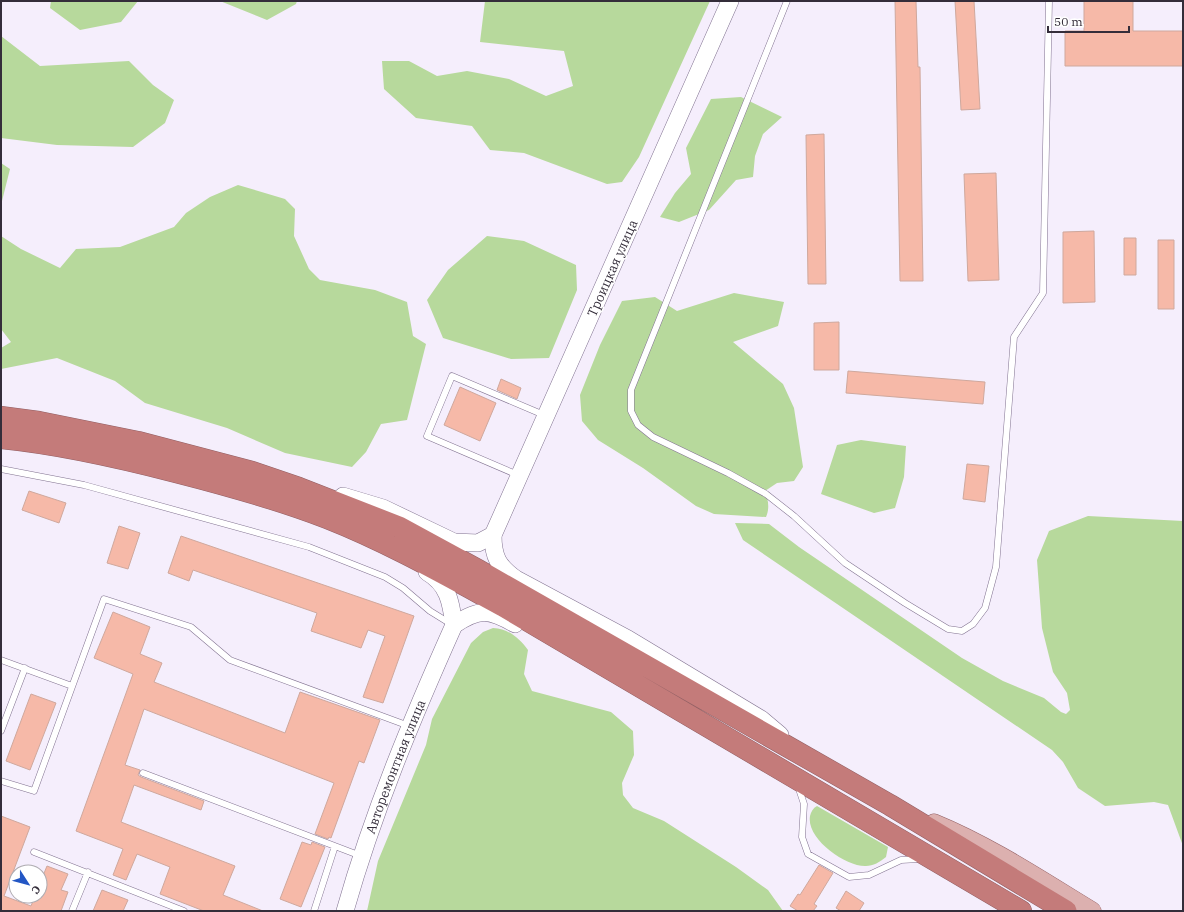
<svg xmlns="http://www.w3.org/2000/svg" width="1184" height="912" font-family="'IBM Plex Serif',serif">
<rect width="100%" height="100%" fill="#f5eefc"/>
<path fill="#b7d99c" d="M51,1h87l-17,21 -41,8 -30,-22z
M220,1h77l-1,3 -29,16z
M485,1h225l-71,156 -17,25 -15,2 -83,-31 -34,-3 -18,-24 -56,-8 -32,-29 -2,-28h27l28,15 30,-5 42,8 37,17 27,-10 -9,-35 -84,-9z
M1,36l39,30 89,-5 24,24 21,15 -9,23 -32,24 -76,-2 -56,-7z
M741,97l41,20 -19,17 -8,22 -2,21 -17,3 -27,30 -30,12 -19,-5 15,-24 16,-19 -5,-26 25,-49z
M1,163l9,6 -9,36z
M238,185l47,14 10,10 -1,27 15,33 11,11 55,10 32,12 6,34 13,8 -19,76 -26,4 -15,28 -14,15 -67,-14 -58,-25 -82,-25 -30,-22 -58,-23 -56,11v-21l10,-6 -10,-13v-93l20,13 39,19 16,-19 44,-2 54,-20 12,-14 24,-16z
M487,236l37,5 52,24 1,25 -28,68 -38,1 -68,-21 -16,-38 21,-30z
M734,293l50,9 -6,24 -45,16 50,42 11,24 9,59 -9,14 -17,2 -12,8c3,8 5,17 1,26l-52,-3 -18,-8 -53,-38 -45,-28 -16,-19 -2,-26 20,-50 22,-44 33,-4 22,14z
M861,440l45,6 -2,31 -9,31 -21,5 -53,-19 16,-49z
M1088,516l95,5v325l-15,-41 -14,-3 -49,4 -27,-18 -15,-26 -11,-12 -309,-210 -8,-17 34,1 30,23 163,111 41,23 41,17 17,14 5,2 4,-4 -3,-17 -14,-21 -11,-44 -5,-68 12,-29z
M493,628c16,1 26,10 35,22l-4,24 8,17 79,21 22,19 1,24 -12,28 1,12 10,13 31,13 72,46 32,23 15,21h-416l11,-50 48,-116 6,-26 39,-76 12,-11z
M817,806l71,41 -2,10c-6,5 -13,9 -20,9 -20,1 -60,-27 -56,-50 1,-4 3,-8 7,-10z"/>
<path fill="#f6b9a8" stroke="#cfa89d" d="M895,1h21l2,66h2l3,214h-23z
M955,1h19l6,108 -19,1z
M1084,1h49v30h50v35h-118v-35h19z
M824,134l2,150h-18l-2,-149z
M996,173l3,107 -31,1 -4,-107z
M1094,231l1,71 -32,1v-71z
M1124,238h12v37h-12z
M1158,240h16v69h-16z
M839,322v48h-25v-47z
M848,371l137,11 -2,22 -137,-11z
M501,379l20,9 -4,11 -20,-9z
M460,387l36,16 -16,38 -36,-16z
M967,464l22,2 -4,36 -22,-3z
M29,491l37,12 -7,20 -37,-13z
M119,526l21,7 -12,36 -21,-6z
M181,536l233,80 -31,87 -20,-6 22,-61 -17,-6 -7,18 -50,-17 6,-18 -124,-43 -4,11 -21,-8z
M113,612l37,15 -10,27 22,9 -8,19 131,51 15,-41 80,28 -16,43 -5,-2 -28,77 -2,-1 -1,2 -13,-5 19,-51 -190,-74 -19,56 15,5 -2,5 3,2 63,24 -3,9 -67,-25 -13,37 114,44 -12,29 40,16h-59l-44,-17 10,-27 -33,-13 -11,26 -13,-5 10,-26 -47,-18 57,-157 -39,-16z
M31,694l25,9 -26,67 -24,-9z
M1,816l29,11 -26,69 27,10 4,-10h5v-13l7,-17 21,8 -7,16 7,2 -7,19h-60z
M302,842l9,3 1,-3 13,5 -24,60 -21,-8z
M819,865l14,8 -19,31 3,2 -4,5h-15l-8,-5 8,-12 2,1z
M102,890l26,10 -5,11h-30z
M846,891l18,12 -5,8h-18l-5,-3z"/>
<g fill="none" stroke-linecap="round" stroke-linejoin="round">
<defs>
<path id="lane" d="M787,1l-156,389v21l7,14 15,12 75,36 38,21 28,22 51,47 60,40 43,26 14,2 11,-7 12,-16 11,-41 18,-230 29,-44 6,-292
M1,469l83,16 225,62 76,30 18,11 27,23 21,13
M518,475l-91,-39 25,-60 92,39
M1,660l71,26
M1,731l24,-63
M143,773l218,83
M1,781l33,10 70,-192 87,28 39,33 179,66
M798,786l6,18 -2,33 6,17 41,23 20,-2 32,-15 18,-1
M34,852l150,59
M72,911l16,-39
M314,911l21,-65"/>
<g id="secondary">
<path d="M730,1l-237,534c0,22 5,31 23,44l112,60 133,80 19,16"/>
<path d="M343,496l40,12 71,34 24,1 15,-8"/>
<path d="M427,572c21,12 24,30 27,53"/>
<path d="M454,625c25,-17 35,-16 61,-1"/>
<path id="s1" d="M345,911c28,-99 67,-192 109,-286"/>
</g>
<path id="primary" d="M934,823c56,23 107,57 158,88"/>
<path id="highway" d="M1,417l38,5 99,20 114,30 47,16 100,39 79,43 412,235 176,106
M1,438c60,6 117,19 175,34 51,13 102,27 151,46 61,24 119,57 176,88l518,305"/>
</defs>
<use href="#lane" stroke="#827391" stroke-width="7"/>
<use href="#secondary" stroke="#827391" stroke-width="18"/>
<use href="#primary" stroke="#926064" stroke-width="19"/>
<use href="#highway" stroke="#926064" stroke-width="22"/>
<use href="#lane" stroke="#fff" stroke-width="6"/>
<use href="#secondary" stroke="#fff" stroke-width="17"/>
<use href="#primary" stroke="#dcb0af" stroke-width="18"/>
<use href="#highway" stroke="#c47b7a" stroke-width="21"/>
</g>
<g text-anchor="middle" stroke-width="3" stroke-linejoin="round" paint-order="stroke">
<g font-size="13" fill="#342d3a" stroke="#fff">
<text transform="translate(612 268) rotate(-66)" y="5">Троицкая улица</text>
<text dy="5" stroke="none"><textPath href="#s1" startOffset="153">Авторемонтная улица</textPath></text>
</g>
</g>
<rect width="1184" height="912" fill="none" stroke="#342d3a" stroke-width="4"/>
<g transform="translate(28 884) rotate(126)"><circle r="19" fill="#ffffff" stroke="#aeabb0"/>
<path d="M0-3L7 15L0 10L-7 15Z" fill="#2356c4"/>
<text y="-6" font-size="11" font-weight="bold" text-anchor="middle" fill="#342d3a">С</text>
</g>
<path d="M1048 26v6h81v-6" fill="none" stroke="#342d3a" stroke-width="2"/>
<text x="1054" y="26" font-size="12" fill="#342d3a" stroke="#ffffff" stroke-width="3" paint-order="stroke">50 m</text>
</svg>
